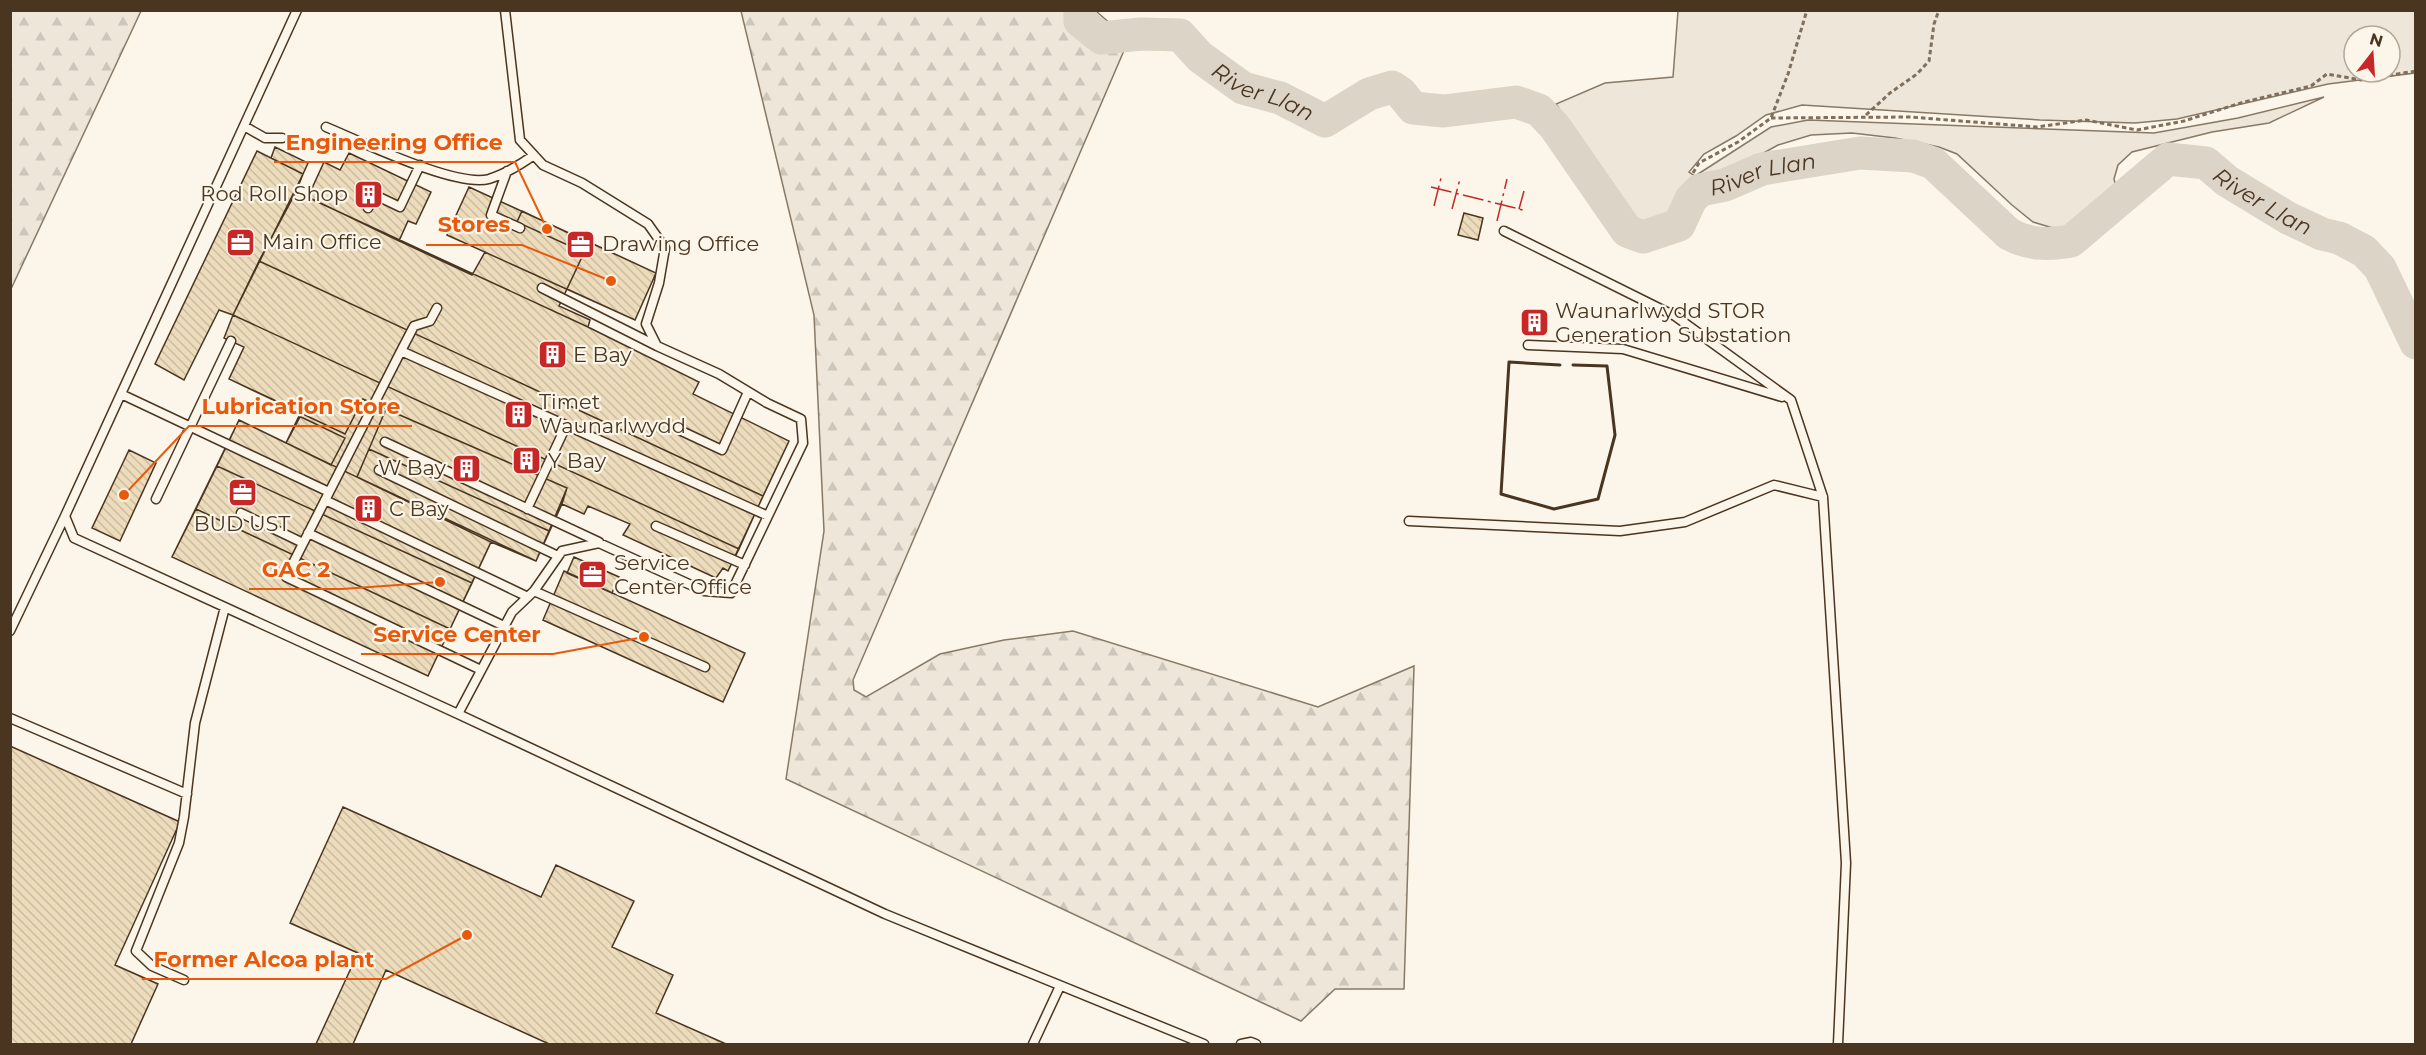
<svg xmlns="http://www.w3.org/2000/svg" width="2426" height="1055" font-family="Montserrat,sans-serif">
<defs>
<pattern id="forest-firs" width="22" height="20" patternUnits="userSpaceOnUse" patternTransform="scale(1.5)"><rect width="22" height="20" fill="#ede6d9"/><path d="M5 1l3.5 6h-7zM16 11l3.5 6h-7z" fill="#cdc6ba"/></pattern>
<pattern id="building-back-hatch" width="6" height="6" patternUnits="userSpaceOnUse" patternTransform="scale(1.5)"><rect width="6" height="6" fill="#ecdcbc"/><path d="M-1 5l2 2M0 0l6 6M5-1l2 2" fill="none" stroke="#ccbda1"/></pattern>
</defs>
<rect width="100%" height="100%" fill="#fbf6e9"/>
<path fill="#ede6d9" stroke="#887966" stroke-width="1.5" fill-rule="evenodd" d="M1678,11h737v62l-87,11 -151,35 -42,4 -95,-3 -238,-15 -36,10 -30,21 -32,18 -15,18 6,4 76,-49 37,-7 346,13 84,-15 86,-21 -55,26 -57,9 -80,20 -14,13 -4,14 4,15 -5,16 -18,14 -29,8 -33,-10 -21,-17 -55,-51 -18,-7 -44,-9 -43,-5 -41,2 -33,10 -89,49 -29,29 -15,1 -22,-16 -67,-104 49,-21 68,-6zM2354,36h36v36h-36z"/>
<path fill="url(#forest-firs)" stroke="#887966" stroke-width="1.5" d="M11,10l130,1 -130,278 -1,-278z
M1096,11l16,14h23l-282,655 1,10 12,7 74,-43 64,-14 69,-9 245,76 96,-41 -10,323h-69l-34,32 -515,-242 38,-248 -10,-216 -73,-304z"/>
<g fill="none" stroke-linecap="round" stroke-linejoin="round">
<path stroke="#dcd4c6" stroke-width="33" id="s1" d="M1080,10v11l21,17 40,-4 39,1 20,22 43,31 37,10 45,23 44,-27 23,-7 9,6 12,15 31,3 72,-9 23,8 16,17 72,104 16,6 36,-12 12,-26 9,-9 25,-5 37,-16 98,-16 53,3 20,7 76,71c20,11 40,11 62,7l97,-82 38,4 21,18 61,37 34,16 17,4 25,13 16,17 36,75"/>
</g>
<path fill="url(#building-back-hatch)" stroke="#4a3520" stroke-width="1.5" d="M275,147l33,16 -5,11 -32,-16z
M257,151l46,23 -7,18 12,5 16,-35 16,8 9,-17 82,39 -15,32 -8,-3 -9,20 73,34 13,-23 -38,-17 22,-48 187,86 -21,47 -68,-31 -8,17 31,14 -2,7 111,55 -6,12 96,47 -61,130 -5,-3 -7,10 -93,-43 7,-11 -42,-18 -4,8 -22,-10 -26,57 -45,-19 -63,134 -256,-119 67,-137 47,23 16,-30 -73,-34 15,-32 -20,-9 9,-23 -14,-5 -35,70 -29,-16z
M257,151l46,23 -70,141 -14,-5 -35,70 -29,-16z
M349,153l82,39 -15,32 -8,-3 -9,20 -91,-44 16,-35 16,8z
M469,187l187,86 -21,47 -188,-85z
M296,192l292,135 111,55 -6,12 96,47 -26,55 -504,-235z
M522,211l55,26 -5,10 -55,-25z
M1464,213l19,5 -5,22 -20,-5z
M577,237l12,5 -4,10 -13,-5z
M589,242l67,31 -21,47 -68,-31z
M259,261l504,235 -24,53 -506,-234z
M233,315l506,234 -11,22 -5,-3 -7,10 -93,-43 7,-11 -42,-18 -4,8 -22,-10 5,-16 -204,-89 -18,35 -116,-55 15,-32 -20,-9z
M1527,319h15v15h-16z
M386,409l181,79 -18,43 -180,-82z
M299,416l46,22 -14,27 -45,-22z
M239,420l252,122 -19,41 -255,-117z
M369,449l180,82 -13,30 -179,-84z
M129,450l27,13 -36,78 -28,-13z
M217,466l255,117 -22,46 -254,-120z
M196,509l254,120 -22,47 -256,-119z
M574,557l45,20 -7,16 -45,-20z
M564,571l181,82 -22,49 -180,-82z
M10,746l170,76 -65,143 43,19 -27,60h-121z
M343,807l198,90 15,-32 78,36 -22,46 61,28 -17,38 70,31h-177l-163,-74 -33,74h-37l42,-91 -68,-30z"/>
<g fill="none" stroke-linecap="round" stroke-linejoin="round">
<defs>
<path id="service" d="M297,10l-232,506 9,22 384,176 427,200 319,130
M244,126l21,12h17
M326,127c34,14 130,61 163,52 16,-5 31,-14 45,-24
M507,171l-16,44 29,13
M368,208l7,-13 25,12 20,-42
M1504,231l171,85 116,84 32,97 23,366 -8,181
M542,288l115,58
M1528,345l95,4 159,48
M401,351l13,-25 16,-5 7,-13
M121,394l208,98
M675,428l47,22 26,-58
M385,442l214,100
M379,470l179,86
M156,499l75,-158
M325,500l203,97
M527,509l39,-83
M241,513l62,30
M1409,521l211,10 65,-9 89,-37 49,12
M656,526l89,39
M308,533l196,93
M534,591l171,76
M10,631l55,-115
M481,670l-195,-93 115,-226 367,165
M458,714l54,-102 22,-21 28,-40 37,-8 105,48 27,2 72,-150 -2,-24 -34,-16 -48,-29 -62,-28 -11,-22 13,-41 6,-35 -17,-24 -66,-41 -39,-18 -23,-25 -15,-130
M10,718l177,76
M184,980l-32,-14 -16,-15 43,-108 5,-26 11,-94 30,-116
M1033,1044l27,-58
M1241,1044l10,-2 5,2"/>
</defs>
<use href="#service" stroke="#4a3520" stroke-width="11"/>
<path stroke="#7f6f5c" stroke-width="3" stroke-dasharray="4.5 3" stroke-linecap="butt" d="M1866,115l24,-22 27,-19 12,-13 5,-37 5,-14
M1771,118l139,-1 127,10 49,-7 51,10 47,-9 60,-19 67,-16 16,-12 34,6 55,-9
M1693,173l6,-10 39,-21 33,-24 17,-44 19,-64"/>
<use href="#service" stroke="#fbf6e9" stroke-width="8"/>
<path stroke="#4a3520" stroke-width="3" d="M1560,365l-51,-3 -8,132 53,15 44,-10 17,-64 -8,-69 -34,-1"/>
<path stroke="#c62828" stroke-width="1.5" stroke-dasharray="21 4.5 3 4.5" stroke-linecap="butt" d="M1431,187l92,23
M1434,206l8,-32
M1452,209l8,-30
M1519,209l5,-18
M1497,221l10,-42"/>
</g>
<defs>
<symbol id="building-square" viewBox="-11 -11 22 22"><rect x="-9" y="-9" width="18" height="18" rx="4" fill="#c62828" stroke="#fbf6e9"/><path d="M-4-6H4V6H1V3H-1V6H-4ZM-2.5-4.3h1.7v1.8h-1.7ZM.8-4.3h1.7v1.8H.8ZM-2.5-1h1.7V.8h-1.7ZM.8-1h1.7V.8H.8Z" fill="#fff"/></symbol>
<symbol id="office-square" viewBox="-11 -11 22 22"><rect x="-9" y="-9" width="18" height="18" rx="4" fill="#c62828" stroke="#fbf6e9"/><path d="M-6-3h4V-5.5h4V-3h4V5H-6ZM-1-4.5V-3h2v-1.5ZM-6 0V1H6V0Z" fill="#fff"/></symbol>
</defs>
<g fill-rule="evenodd">
<use href="#building-square" x="352" y="178" width="33" height="33"/>
<use href="#office-square" x="224" y="226" width="33" height="33"/>
<use href="#office-square" x="564" y="228" width="33" height="33"/>
<use href="#building-square" x="1518" y="306" width="33" height="33"/>
<use href="#building-square" x="536" y="338" width="33" height="33"/>
<use href="#building-square" x="502" y="398" width="33" height="33"/>
<use href="#building-square" x="510" y="444" width="33" height="33"/>
<use href="#building-square" x="450" y="452" width="33" height="33"/>
<use href="#office-square" x="226" y="476" width="33" height="33"/>
<use href="#building-square" x="352" y="492" width="33" height="33"/>
<use href="#office-square" x="576" y="558" width="33" height="33"/>
</g>
<g text-anchor="middle" stroke-width="4.5" stroke-linejoin="round" paint-order="stroke">
<g font-size="21" fill="#4a3520" stroke="#fbf6e9" text-anchor="start">
<text x="348" y="201" text-anchor="end">Rod Roll Shop</text>
<text x="262" y="249">Main Office</text>
<text x="602" y="251">Drawing Office</text>
<text x="1555" y="318">Waunarlwydd STOR<tspan x="1555" dy="24">Generation Substation</tspan></text>
<text x="573" y="362">E Bay</text>
<text x="539" y="409">Timet<tspan x="539" dy="24">Waunarlwydd</tspan></text>
<text x="548" y="468">Y Bay</text>
<text x="446" y="475" text-anchor="end">W Bay</text>
<text x="389" y="516">C Bay</text>
<text x="242" y="531" text-anchor="middle">BUD UST</text>
<text x="614" y="570">Service<tspan x="614" dy="24">Center Office</tspan></text>
</g>
<g font-size="22" font-style="italic" fill="#4a3520" stroke="#fbf6e9">
<text dy="8" stroke="none"><textPath href="#s1" startOffset="220">River Llan</textPath></text>
<text dy="8" stroke="none"><textPath href="#s1" startOffset="834">River Llan</textPath></text>
<text dy="8" stroke="none"><textPath href="#s1" startOffset="1410">River Llan</textPath></text>
</g>
</g>
<path fill="none" stroke="#e8590c" stroke-width="2" d="M547 229L515 162H274M611 281L522 245H426M124 495L189 426H412M440 582L342 589H249M644 637L553 654H361M467 935L386 979H142"/>
<g fill="#e8590c" stroke="#fbf6e9" stroke-width="2">
<circle cx="547" cy="229" r="6"/>
<circle cx="611" cy="281" r="6"/>
<circle cx="124" cy="495" r="6"/>
<circle cx="440" cy="582" r="6"/>
<circle cx="644" cy="637" r="6"/>
<circle cx="467" cy="935" r="6"/>
</g>
<g font-size="22" text-anchor="middle" font-weight="bold" fill="#e8590c" stroke="#fbf6e9" stroke-width="4.5" stroke-linejoin="round" paint-order="stroke">
<text x="394" y="150">Engineering Office</text>
<text x="474" y="232">Stores</text>
<text x="301" y="414">Lubrication Store</text>
<text x="296" y="577">GAC 2</text>
<text x="457" y="642">Service Center</text>
<text x="264" y="967">Former Alcoa plant</text>
</g>
<rect width="2426" height="1055" fill="none" stroke="#4a3520" stroke-width="24"/>
<g transform="translate(2372 54) rotate(17)"><circle r="28" fill="#fbf6e9" stroke="#b4a999" stroke-width="1.5"/>
<path d="M0-4.5L10 22L0 15L-10 22Z" fill="#c62828"/>
<text y="-9" font-size="16" font-weight="bold" text-anchor="middle" fill="#4a3520">N</text>
</g>
</svg>
